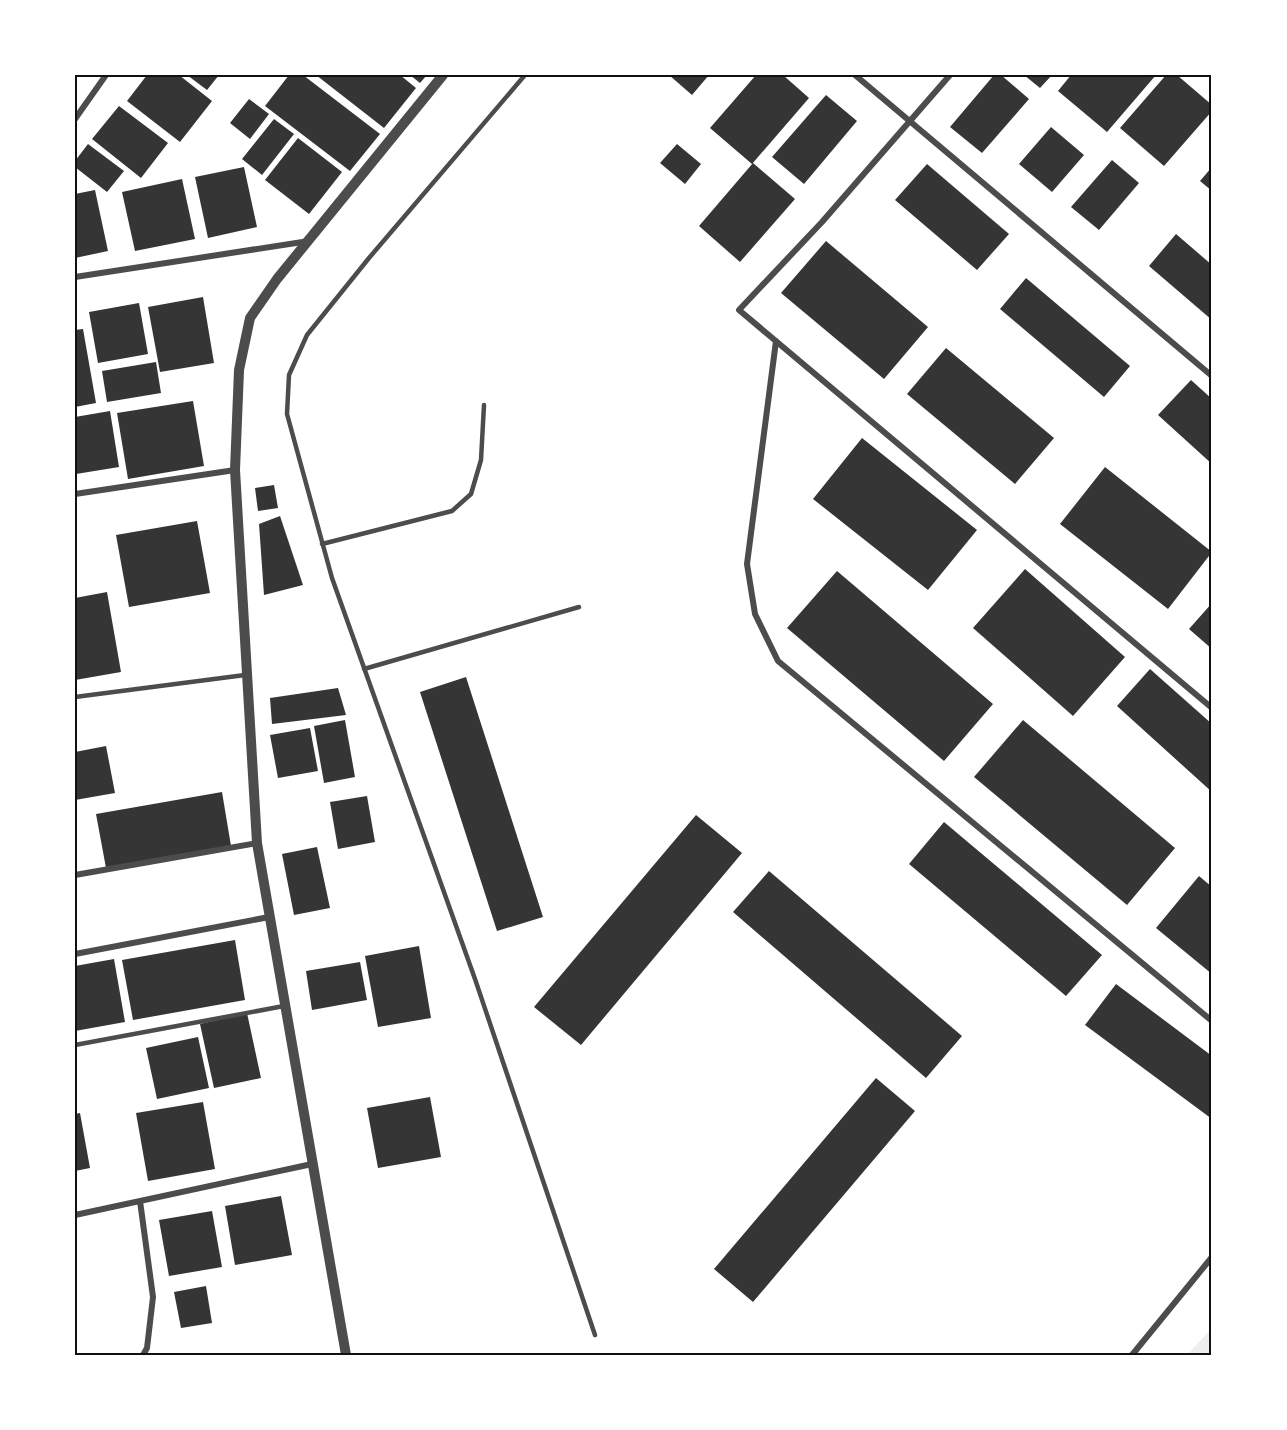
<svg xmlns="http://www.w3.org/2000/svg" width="1287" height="1430" font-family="'Sofia Sans Condensed',sans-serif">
<rect width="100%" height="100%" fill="#fff"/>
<path fill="#eee" d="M1212,1328v27h-25z"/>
<path fill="#353535" d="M147,75h32l33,26 -32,41 -53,-41z
M187,75h32l-12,15z
M289,75h14l77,59 -30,37 -85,-65z
M316,75h84l16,13 -32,40z
M410,75h17l-7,8z
M669,75h40l-17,20z
M756,75h27l26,23 -57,66 -42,-36z
M994,75h7l28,24 -47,54 -32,-26z
M1024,75h28l-12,13z
M1071,75h85l-49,57 -49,-41z
M1166,75h11l35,30v6l-48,55 -44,-38z
M826,95l31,26 -53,63 -32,-27z
M249,99l20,15 -19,25 -20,-16z
M119,106l49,37 -27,35 -49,-39z
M274,119l20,15 -32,41 -20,-16z
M1051,127l33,28 -32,37 -33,-28z
M298,138l44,34 -33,42 -44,-34z
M88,144l36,27 -17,21 -32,-25v-6z
M677,144l24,20 -16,20 -25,-21z
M1112,160l27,23 -40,47 -28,-23z
M753,163l42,36 -55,63 -41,-36z
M927,164l82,70 -32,36 -82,-70z
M244,167l13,60 -49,11 -13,-61z
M1212,167v24l-12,-10z
M182,179l13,60 -60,12 -13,-59z
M95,190l13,61 -33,7v-64z
M1176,234l36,31v55l-63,-54z
M826,241l102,86 -44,52 -103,-86z
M1026,278l104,88 -26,31 -104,-88z
M203,297l11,66 -54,9 -12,-65z
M139,303l9,51 -50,9 -9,-51z
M83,329l13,74 -21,4v-77z
M946,348l108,90 -39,46 -108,-90z
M156,362l5,31 -54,9 -5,-31z
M1191,380l21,19v65l-54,-49z
M193,401l11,65 -76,13 -11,-66z
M110,411l9,56 -43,7 -1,-57z
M862,438l115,92 -49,60 -115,-91z
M1105,467l107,85 -44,57 -108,-85z
M274,485l4,23 -20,3 -3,-23z
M280,516l23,69 -39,10 -5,-71z
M197,521l13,72 -81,14 -13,-72z
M1025,569l100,88 -52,59 -100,-88z
M837,571l156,133 -49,57 -157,-133z
M107,592l14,80 -46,8v-82z
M1212,603v46l-23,-20z
M1150,669l62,55v68l-95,-86z
M466,677l77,240 -46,14 -77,-239z
M338,688l8,27 -74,9 -2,-26z
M345,720l10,57 -31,6 -10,-57z
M1023,720l152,128 -48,57 -153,-128z
M310,728l8,43 -40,7 -8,-43z
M106,746l9,47 -40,7v-48z
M222,792l9,54 -125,22 -10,-54z
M367,796l8,46 -37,7 -8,-47z
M696,815l46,38 -161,192 -47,-38z
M944,822l158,133 -36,41 -157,-132z
M317,847l13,61 -36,7 -12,-61z
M769,871l193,165 -36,42 -193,-166z
M1199,876l13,11v87l-56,-46z
M235,940l10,60 -112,20 -11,-60z
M419,946l12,72 -53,9 -13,-71z
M114,959l11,63 -50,9v-65z
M360,962l7,38 -55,10 -6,-39z
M1116,984l96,72v63l-127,-94z
M247,1013l14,65 -47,10 -14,-64z
M198,1037l11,51 -52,11 -11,-51z
M876,1078l39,33 -162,191 -39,-33z
M430,1097l11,60 -63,11 -11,-60z
M203,1102l12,67 -67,12 -12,-68z
M80,1113l10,55 -15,3v-57z
M281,1196l11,59 -57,10 -10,-59z
M212,1211l10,56 -53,9 -10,-56z
M206,1286l6,37 -31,5 -7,-36z"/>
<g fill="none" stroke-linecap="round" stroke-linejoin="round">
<path stroke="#4c4c4c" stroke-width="4.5" d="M525,75l-156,183 -62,77 -18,40 -2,39 45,164 143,401 120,356
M322,544l130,-33 19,-17 10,-34 3,-55
M364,669l215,-62
M75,697l170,-22
M75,1045l209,-39"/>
<path stroke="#4c4c4c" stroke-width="6" d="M855,75l357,301
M950,75l-128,147 -83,88 473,398
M75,119l31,-44
M75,277l234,-36
M776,341l-29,223 8,50 23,47 434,360
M75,494l160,-24
M75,875l182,-32
M75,954l194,-37
M140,1201l13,96 -6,51 -4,7
M75,1215l237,-51
M1132,1355l80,-98"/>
<path stroke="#4c4c4c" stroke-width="10" d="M346,1355l-89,-512 -22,-373 4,-100 11,-52 27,-39 166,-204"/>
</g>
<rect width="1287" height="1430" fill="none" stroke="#ffffff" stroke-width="153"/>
<rect x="76" y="76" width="1134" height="1278" fill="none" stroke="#111" stroke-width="2"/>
</svg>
